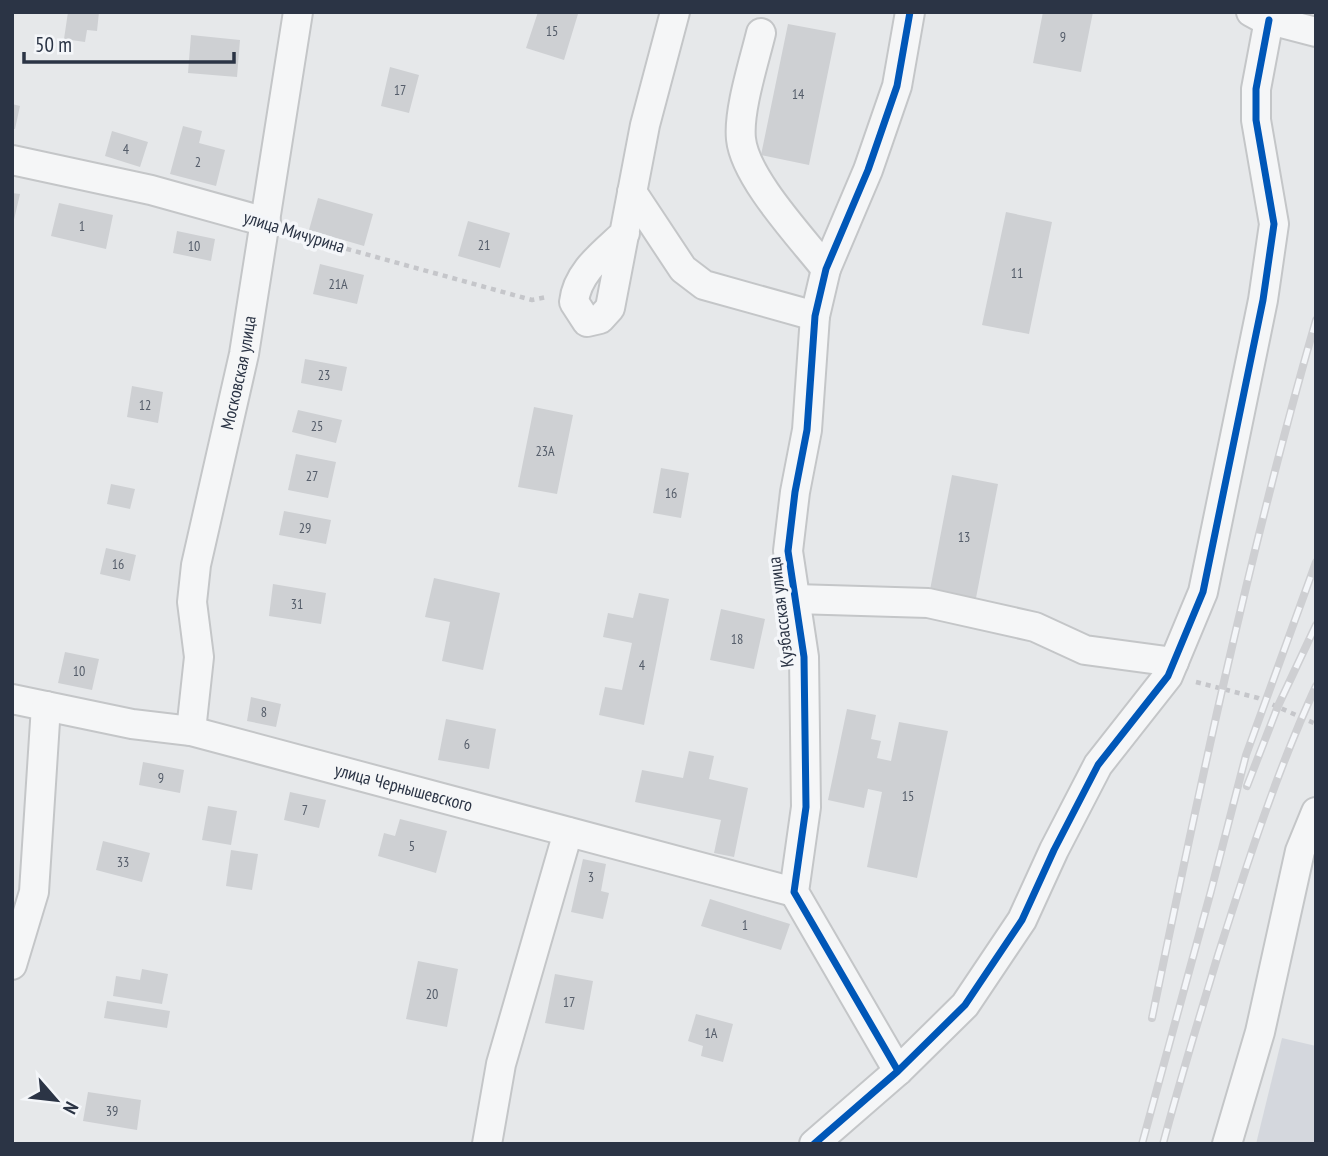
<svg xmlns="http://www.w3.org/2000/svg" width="1328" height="1156" font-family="'PT Sans Narrow',sans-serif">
<rect width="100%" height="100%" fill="#e6e8ea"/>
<path fill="#d4d7dd" d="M1282,1038l34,8v98h-60z"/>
<path fill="#ced0d3" d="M68,12h31l-2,19 -10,-1 -2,12 -21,-3z
M538,12h32l8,2 -14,46 -38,-12z
M1043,12h50l-12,60 -48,-9z
M788,24l48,9 -27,132 -48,-10z
M191,35l49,5 -3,37 -49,-4z
M390,67l29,8 -10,38 -28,-7z
M12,104l8,2 -5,23h-3z
M183,126l19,5 -3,12 26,7 -9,36 -46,-12z
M112,131l36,11 -8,25 -35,-11z
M12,193l8,1 -7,30h-1z
M318,198l55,16 -9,32 -55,-16z
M59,203l54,12 -7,34 -55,-13z
M1006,212l46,10 -23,112 -47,-9z
M468,221l42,12 -10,35 -42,-12z
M177,231l38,8 -4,22 -38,-8z
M320,264l44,11 -7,29 -44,-10z
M305,359l42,8 -5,24 -41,-8z
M132,386l31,6 -5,31 -31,-6z
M534,407l39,8 -16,79 -39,-7z
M298,410l44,10 -6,23 -44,-11z
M296,454l40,8 -8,36 -40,-8z
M661,468l28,5 -8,45 -28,-5z
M952,475l46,9 -22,114 -46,-8z
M111,484l24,5 -5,20 -23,-5z
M284,511l47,9 -5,24 -47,-9z
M106,548l30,7 -6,26 -30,-7z
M434,578l66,15 -17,77 -41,-9 8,-39 -25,-5z
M273,584l53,9 -5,31 -52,-8z
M639,593l30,6 -25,126 -45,-10 6,-28 17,3 10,-47 -29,-6 5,-24 25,5z
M721,609l44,10 -11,50 -44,-9z
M65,652l34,7 -7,31 -34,-7z
M251,697l30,7 -5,23 -29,-6z
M847,709l29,6 -5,24 10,2 -4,17 14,3 8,-39 49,9 -31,147 -50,-11 15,-75 -14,-3 -4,19 -36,-8z
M446,719l50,10 -7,40 -51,-9z
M689,751l25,5 -5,23 39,9 -14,69 -20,-4 7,-33 -86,-18 7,-32 41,8z
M143,762l41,8 -4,23 -41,-8z
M290,792l36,8 -7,28 -35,-8z
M208,806l29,5 -6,34 -29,-5z
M400,819l47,12 -11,42 -58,-17 6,-23 11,3z
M103,841l47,12 -8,29 -46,-12z
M231,850l27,4 -6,36 -26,-4z
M583,859l23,5 -5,27 8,2 -6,26 -32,-7z
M710,899l80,25 -9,26 -80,-24z
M418,961l40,8 -11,58 -41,-8z
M142,969l26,5 -6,30 -49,-8 3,-20 24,4z
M555,974l38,7 -9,49 -39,-7z
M107,1001l63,10 -3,17 -63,-10z
M696,1014l37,10 -10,38 -22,-6 2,-10 -15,-5z
M88,1092l53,8 -4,30 -54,-9z"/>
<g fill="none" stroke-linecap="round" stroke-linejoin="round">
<defs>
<g id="minor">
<path d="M1251,12l11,6 54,14"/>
<path d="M761,33c-7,29 -23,78 -20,106 4,39 60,98 85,130"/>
<path d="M12,160l139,30 115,32"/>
<path d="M632,192l51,77 21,16 111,31"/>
<path d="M625,233c-21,20 -48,39 -51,69l13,20 13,-3 10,-11 35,-183 30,-113"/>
<path d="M795,599l133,4 107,24 50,23 89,12"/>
<path id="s1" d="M12,699l120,25 59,7 603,161"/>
<path id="s2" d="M191,731l8,-74 -7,-55 4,-37 48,-211 54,-342"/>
<path d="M12,965l22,-73 12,-186"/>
<path d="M898,1071l-104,-179 12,-85 -2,-150 -16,-106 7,-59 12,-62 8,-114 11,-47 42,-99 29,-84 13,-74"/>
<path d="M487,1144l14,-80 67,-232"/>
<path d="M814,1144l84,-73 67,-66 57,-85 32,-70 44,-85 70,-89 35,-84 60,-292 11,-76 -18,-104v-31l13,-69"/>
<path d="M1227,1144l33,-112 40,-181 16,-39"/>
</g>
</defs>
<use href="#minor" stroke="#c4c6c8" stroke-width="32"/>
<path stroke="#c5c6ca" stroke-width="4.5" stroke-dasharray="5 5" stroke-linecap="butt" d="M289,231l29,10 214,59 15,-3
M1196,682l62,16 58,26"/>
<use href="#minor" stroke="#f5f6f7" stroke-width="28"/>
<defs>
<path id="rail" d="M1247,786l31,-80 38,-81
M1152,1018c48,-234 98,-468 164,-698
M1142,1144l69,-253 35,-136 70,-193
M1163,1144c17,-64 36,-126 55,-189 29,-91 58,-182 98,-269"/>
</defs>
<use href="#rail" stroke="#cecfd2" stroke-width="8"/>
<use href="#rail" stroke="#f4f6f9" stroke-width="5" stroke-dasharray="16" stroke-linecap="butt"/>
<defs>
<path id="cycleway" d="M898,1071l-104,-179 12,-85 -2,-150 -16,-106 7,-59 12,-62 8,-114 11,-47 42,-99 29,-84 13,-74
M814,1144l84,-73 67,-66 57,-85 32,-70 44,-85 70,-89 35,-84 60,-292 11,-76 -18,-104v-31l13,-69"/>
</defs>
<use href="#cycleway" stroke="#f4f6f9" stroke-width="11"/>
<use href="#cycleway" stroke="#0057b8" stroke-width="7"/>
</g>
<g text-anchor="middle" stroke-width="7" stroke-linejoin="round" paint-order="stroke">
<g font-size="14" fill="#545c69">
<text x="552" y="36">15</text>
<text x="1063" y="42">9</text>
<text x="400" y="95">17</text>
<text x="798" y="99">14</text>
<text x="126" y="154">4</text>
<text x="198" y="167">2</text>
<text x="82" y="231">1</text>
<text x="484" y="250">21</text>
<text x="194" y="251">10</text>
<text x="1017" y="278">11</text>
<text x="338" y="289">21А</text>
<text x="324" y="380">23</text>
<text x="145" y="410">12</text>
<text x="317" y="431">25</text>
<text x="545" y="456">23А</text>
<text x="312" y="481">27</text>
<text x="671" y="498">16</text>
<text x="305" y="533">29</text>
<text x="964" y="542">13</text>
<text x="118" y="569">16</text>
<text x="297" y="609">31</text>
<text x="737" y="644">18</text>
<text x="642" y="670">4</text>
<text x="79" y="676">10</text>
<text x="264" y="717">8</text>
<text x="467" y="749">6</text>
<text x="161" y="783">9</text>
<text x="908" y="801">15</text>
<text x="305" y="815">7</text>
<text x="412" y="851">5</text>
<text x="123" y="867">33</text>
<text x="591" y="882">3</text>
<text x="745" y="930">1</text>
<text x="432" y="999">20</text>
<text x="569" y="1007">17</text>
<text x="711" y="1038">1А</text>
<text x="112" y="1116">39</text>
</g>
<g font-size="18" fill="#2b3445" stroke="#f4f6f9">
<text transform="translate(294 232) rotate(17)" y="6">улица Мичурина</text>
<text dy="6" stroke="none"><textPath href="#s2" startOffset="364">Московская улица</textPath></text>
<text transform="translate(781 612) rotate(-97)" y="6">Кузбасская улица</text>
<text dy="6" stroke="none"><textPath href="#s1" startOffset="402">улица Чернышевского</textPath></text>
</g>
</g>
<rect width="1328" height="1156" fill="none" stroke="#2b3445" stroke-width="28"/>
<g transform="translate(56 1100) rotate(118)" stroke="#f4f6f9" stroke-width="5" paint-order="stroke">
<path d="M0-5L12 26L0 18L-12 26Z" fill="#2b3445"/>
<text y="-10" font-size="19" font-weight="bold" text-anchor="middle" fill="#2b3445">N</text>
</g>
<path d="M24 52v10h210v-10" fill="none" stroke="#2b3445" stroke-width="3.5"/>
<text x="35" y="52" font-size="21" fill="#2b3445" stroke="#f4f6f9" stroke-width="5" paint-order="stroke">50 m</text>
</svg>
